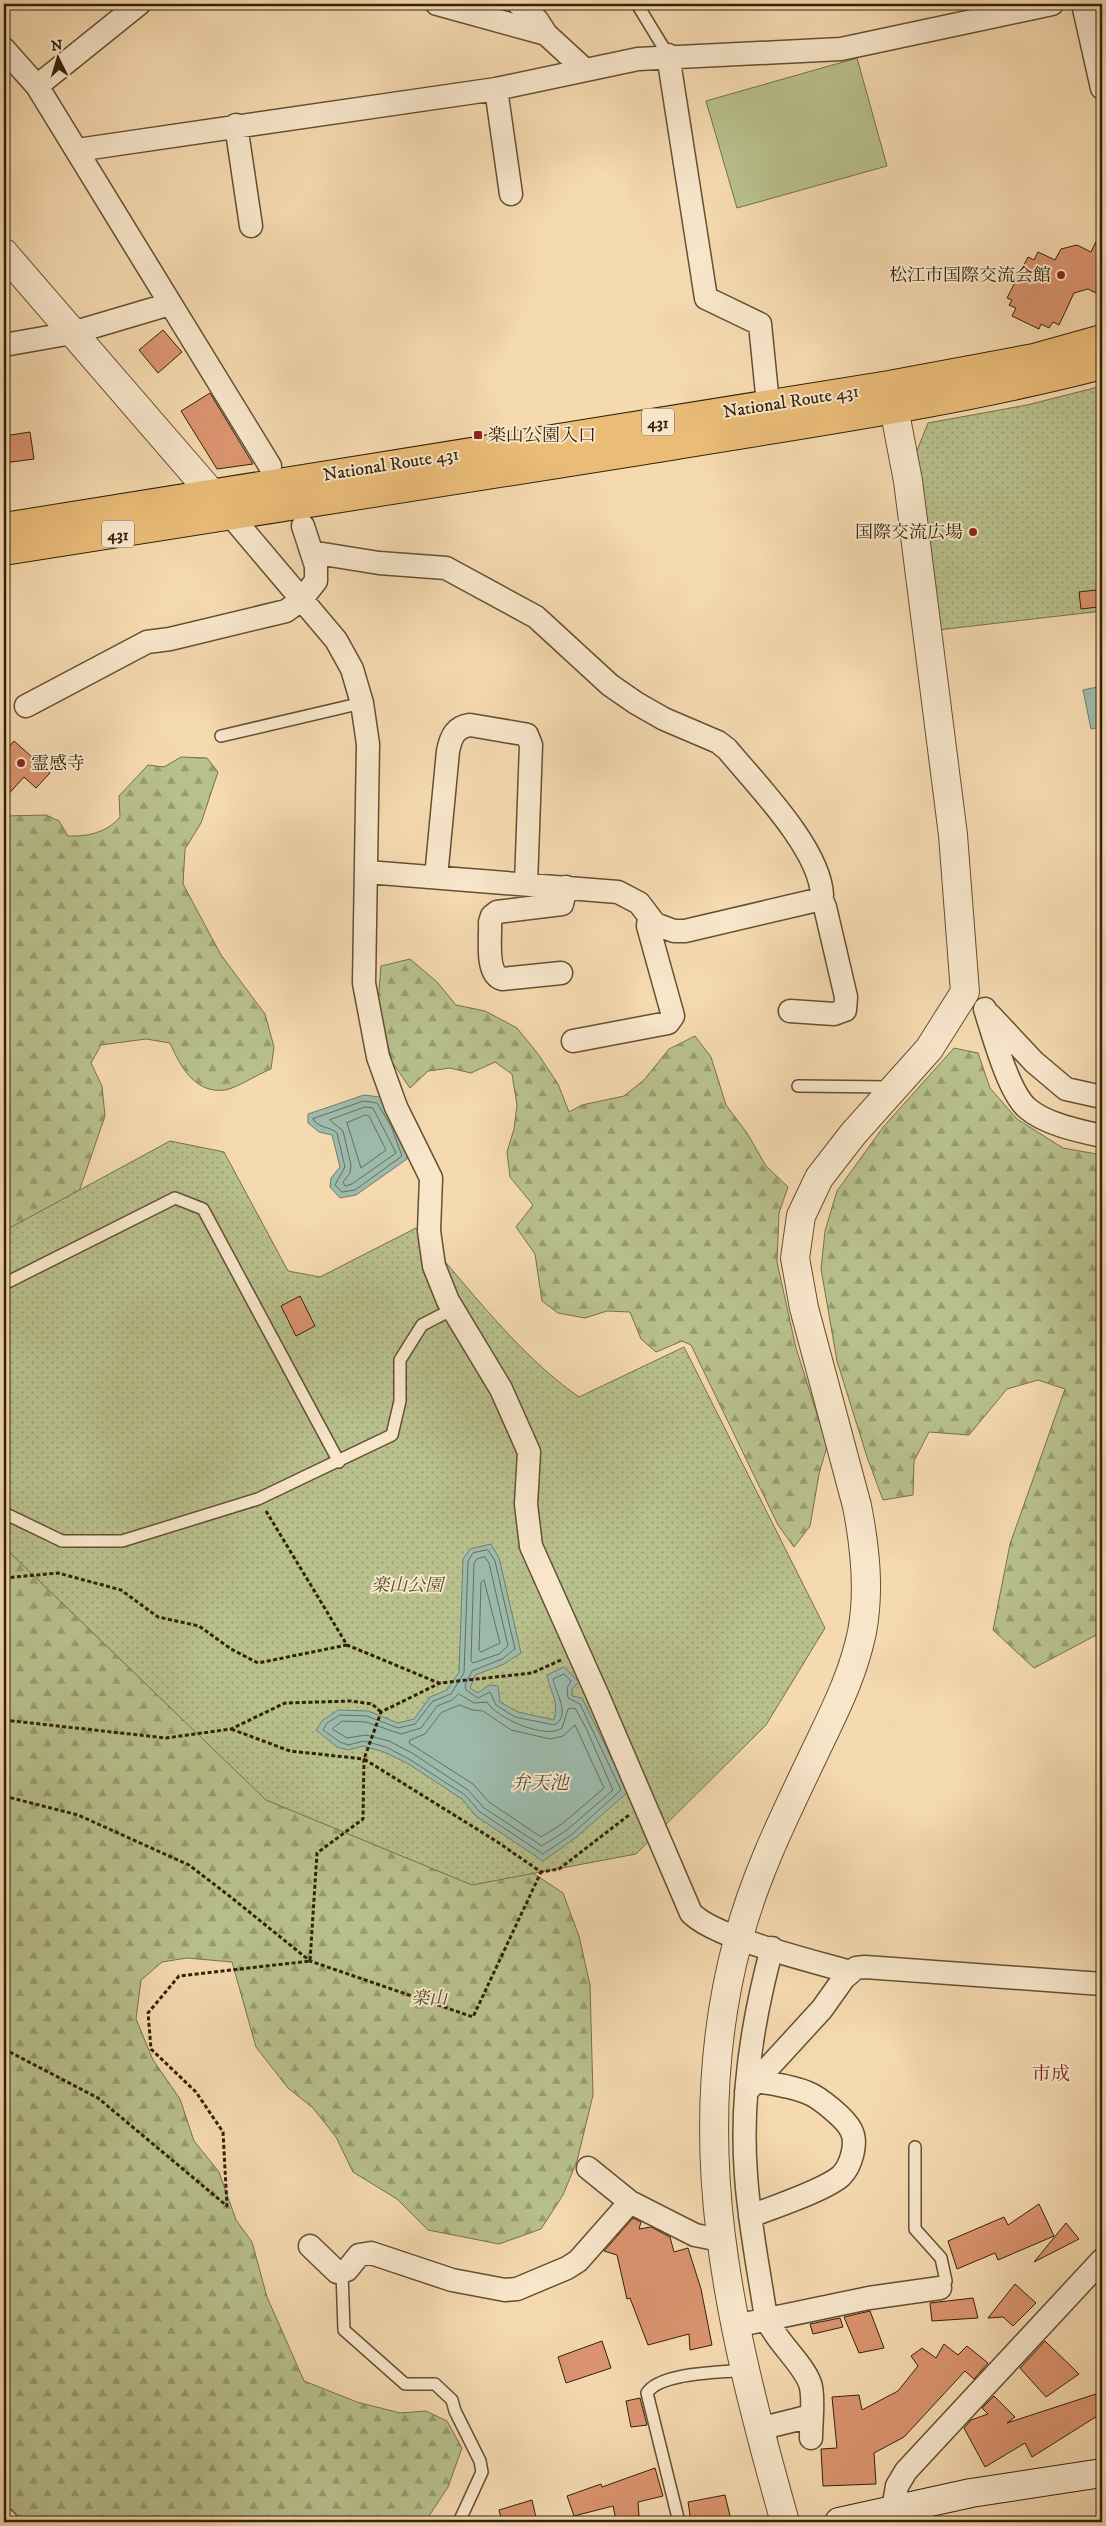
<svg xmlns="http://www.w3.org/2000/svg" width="1106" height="2526" font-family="'IM FELL DW Pica','Noto Serif JP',serif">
<defs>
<pattern id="forest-firs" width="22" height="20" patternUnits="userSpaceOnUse" patternTransform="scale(1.25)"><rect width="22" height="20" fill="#b8c08d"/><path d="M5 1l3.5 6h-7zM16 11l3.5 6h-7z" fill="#969c71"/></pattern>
<pattern id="park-dots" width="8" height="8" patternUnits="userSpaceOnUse" patternTransform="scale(1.25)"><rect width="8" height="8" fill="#b8c08d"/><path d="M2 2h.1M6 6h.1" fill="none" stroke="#969c71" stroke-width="1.8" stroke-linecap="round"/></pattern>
</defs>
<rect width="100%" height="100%" fill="#f5d9af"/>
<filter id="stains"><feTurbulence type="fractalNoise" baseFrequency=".004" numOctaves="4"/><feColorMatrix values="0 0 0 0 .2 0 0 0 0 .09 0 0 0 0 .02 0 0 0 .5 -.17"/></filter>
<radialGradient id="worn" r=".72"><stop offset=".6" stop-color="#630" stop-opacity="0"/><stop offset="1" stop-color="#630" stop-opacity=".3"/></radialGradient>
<path fill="#b8c08d" stroke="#76714b" d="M857,58l30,108 -150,42 -31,-107z"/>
<path fill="url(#forest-firs)" stroke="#76714b" d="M181,757l26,1 11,14 -17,51 -16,26 -2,35 38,71 44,59 9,33 -3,22c-13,5 -34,19 -46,21 -30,4 -45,-24 -55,-47l-24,-4 -45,6 -10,18 11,23 3,30 -31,90 -70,67v-457l42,-1 13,6 9,15c19,1 40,-4 52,-19l-1,-21 29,-31 16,2z
M410,959l27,23 19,23 29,6 32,17 21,26 20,30 11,28 13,-7 42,-9 20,-16 25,-31 26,-13 16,21 15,48 21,28 19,33 22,21 -9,26 -2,49 19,86 31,98 -8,28 -9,52 -16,21 -16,-22 -87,-180 -9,-4 -26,11 -15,-13 -11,-27 -23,-1 -22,7 -27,-5 -16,-12 -7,-47 -19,-27 17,-22 -23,-28 -3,-25 7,-23 3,-24 -5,-31 -17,-12 -24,11 -21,-5 -22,3 -18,17 -18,-26 -14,-58 3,-38z
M954,1048l24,5 12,35 27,31 46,29 39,7v477l-68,36 -41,-38 17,-86 55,-155 -27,-9 -31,9 -38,46 -40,-3 -15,29 -1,34 -30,5 -16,-43 -30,-96 -16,-92 4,-38 12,-40 47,-65z
M4,1523l559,370 16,43 11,49 3,110 -16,66 -14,34 -22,34 -42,15 -71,-14 -31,-31 -44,-27 -17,-35 -23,-29 -25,-20 -32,-41 -24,-85 -45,-4 -25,4 -21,18 -5,39 17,41 27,39 14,42 25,31 17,48 16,22 15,55 37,84 53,21 43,11 26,-2 21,10 15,27 -14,39 -23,35h-408l-13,-14z"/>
<path fill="url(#park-dots)" stroke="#76714b" d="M1102,386v225l-164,19 -22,-177 12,-30 99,-18z
M170,1141l54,11 64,119 32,6 96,-49c50,56 101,126 163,169l105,-50 141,281 -59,97 -130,129 -164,31 -206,-85 -262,-253v-316z"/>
<path fill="#9cbaab" stroke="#727d6a" d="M1102,686v41l-11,2 -8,-39z
M364,1095l16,2 27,53v9l-51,36 -16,3 -10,-11 1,-9 9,-11 -8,-32 -13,-3 -11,-9v-9z
M491,1544l8,14 22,95 -17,11 -29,11 -5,13 8,5 11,-8 9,1 2,16 18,10 36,8c5,-21 -3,-24 -7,-45l17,-8 15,15 -7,7v7l10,2 46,94 -54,47 -31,22 -67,-45 -14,-17 -55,-36 -23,-11 -21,-6 -15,4 -11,-3 -21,-17 7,-10 15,-10 30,1 30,12 16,-4 16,-22 17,-7 12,-18 4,-113 7,-10z"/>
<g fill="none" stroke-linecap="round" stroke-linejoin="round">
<path stroke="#686e5a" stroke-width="1" d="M364,1101l13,2 14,23 11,30 -47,34 -13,2 -7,-7 10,-18 -8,-34c-7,-7 -18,-4 -24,-14z
M365,1107l8,1 23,45 -44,31 -7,2 -2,-4 7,-9 1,-8 -8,-34 -13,-11z
M366,1115l3,1 17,34 -25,18 -14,-45z
M488,1550l7,11 20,88 -13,10 -30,12 -7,14 1,5 12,8 12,-6 6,13 19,12 39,8c18,-9 1,-33 -1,-46l11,-5 7,7 -4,7 1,10 12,6 41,86 -50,45 -28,19 -63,-42 -15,-17 -56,-36 -23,-12 -22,-6 -16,4 -8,-3 -17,-12 4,-7 13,-8 27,1 31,12 17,-4 18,-23 18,-7 13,-21 4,-112 5,-8z
M485,1557l4,6 19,83 -9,8 -26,9 -2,-2 3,-98 3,-4z
M484,1580l16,63 -19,9 -2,-2 2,-67z
M459,1694l15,9 13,-1c9,16 59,38 75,26l6,-19 7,-1 11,20 27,62 -46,40 -25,16 -58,-38 -16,-18 -56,-37 -23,-12 -23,-6 -19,3 -15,-9 10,-8 24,1 35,12 20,-6 16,-22 15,-6z
M460,1705l12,5 11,1 28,19 39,9 13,-3 12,-11 29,63 -42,36 -21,13 -52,-35 -16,-18 -64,-41 1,-3 15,-6 16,-21z"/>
</g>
<path fill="#db946f" stroke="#332209" d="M1102,229v67l-14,-7 -14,4 -15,32 -6,-3 -4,6 -8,-4 -2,5 -27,-13 4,-8 -7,-3 3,-5 -5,-2 21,-41 6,3 4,-8 17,8 6,-11 16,-4 14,7z
M163,330l19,22 -24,21 -19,-23z
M210,393l43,71 -36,5 -36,-58z
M30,432l4,27 -30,4v-27z
M1096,590l2,17 -17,2 -2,-17z
M14,741l36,32 -14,15 -12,-11 -20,22v-47z
M300,1296l15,30 -19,10 -15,-30z
M1039,2204l15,32 -56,24 -3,-7 -38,16 -9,-28 56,-24 4,8z
M633,2218l8,4 -2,7 12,-2 19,10 4,15 14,-4 13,41 11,56 -22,5 -1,-16 -41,11 -18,-47 -3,1 -10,-44 -13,-4z
M1066,2223l13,16 -45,23z
M1015,2284l21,19 -23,23 -10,-9 -15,1z
M973,2298l5,20 -46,3 -2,-18z
M870,2311l14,37 -25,5 -15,-36z
M840,2318l3,9 -30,7 -3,-10z
M602,2341l9,27 -45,15 -8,-26z
M1045,2341l34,33 -33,23 -26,-29z
M944,2344l14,11 9,-9 21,17 -14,16 -9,-8 -61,66 -30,16 2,31 -53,2 -2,-37 16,-1 -5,-51 27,-2 3,15 36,-19 20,-25 -7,-10 11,-8 14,10z
M1102,2392v21l-70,44 -7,-14 -40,24 -21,-39 7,-8 17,-6 -6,-6 12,-12 21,21 -8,6z
M640,2398l7,27 -16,2 -5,-26z
M655,2468l8,28 -25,6 1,14 -23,4 -3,-14 -39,10 -7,-20 34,-12 1,3z
M725,2495l6,25 -40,2 -3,-20z
M532,2500l5,22h-35l-3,-12z"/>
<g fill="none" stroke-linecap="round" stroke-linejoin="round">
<defs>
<path id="service" d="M637,4l31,51
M221,736l141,-33
M798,1086l93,1
M4,1284l171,-86 28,11 136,253
M4,1513l58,28h60l136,-42 134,-64 8,-34v-41l22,-35 31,-16
M915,2147v82l26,29 5,23 -6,7
M342,2272l2,58 61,54h30l17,16 3,11 25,50 2,11 -23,50
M679,2522l-32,-129c13,-21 74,-20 97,-23"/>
<path id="minor" d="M437,4l109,30 38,35
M519,4l18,16 9,14
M1083,4l19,84
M4,49l33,37 233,380
M668,55l38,243 54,26 8,80
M37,86l102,-82
M496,89l15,105
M236,125l15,101
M77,150l419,-61 142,-30 203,-10 211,-45
M4,345l68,-12 98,-29
M232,517l104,123 16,29 10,34 6,41 -4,239 14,74 18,50 35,71 -2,53 5,35 14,35 53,88 28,63 -3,52 5,42 67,150 93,217c24,25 122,48 159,59
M313,554h10l56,9 67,5 90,49 74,68 26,18 28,16 54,23 9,7c30,36 93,100 95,146l-5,5 -132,31h-11l-19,-7 -16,-21 -21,-11 -251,-20
M26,706l121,-64 23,-3 116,-28 15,-11 15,-19v-15l-13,-40
M436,877l12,-126c3,-14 7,-24 22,-26l53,9 4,1 4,10 -5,139
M561,973l-59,6c-17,-6 -11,-41 -12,-57l2,-6 5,-4 65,-8 4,-17
M985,1009c8,25 23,82 42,99 18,16 52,23 75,28
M790,1011l44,3 11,-4 1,-13 -21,-90 -4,-9
M990,1015l44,47 32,27 36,8
M573,1041l95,-18 5,-7 -25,-90 1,-9
M772,1948c-20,74 -32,150 -26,227 3,48 13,96 20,143 10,24 41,49 45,69 3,16 0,35 0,51
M746,2092l76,-83 22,-31 12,-10 9,-1 237,17
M588,2168l42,34 65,33 25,5
M750,2216c22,-8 75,-26 91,-40 10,-10 17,-33 10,-46 -5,-11 -32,-33 -43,-37 -16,-7 -35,-9 -52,-12
M310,2246l27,26 10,-2 12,-15 12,-2 81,27 53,10 12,-1 50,-21 11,-7 52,-59
M735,2326l134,-28 71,-10
M759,2429l52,-13
M893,2509l4,-23 9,-15 196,-211
M4,2519l3,3"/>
<path id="tertiary" d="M4,253l222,257
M785,2522c-55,-194 -101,-381 -47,-582 17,-65 47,-125 76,-186 19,-40 39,-78 48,-122 8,-42 3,-85 -5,-126l-53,-198 -9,-50 6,-42 18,-38 34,-44 76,-85 36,-57 -12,-157 -45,-354 -18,-94"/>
<path id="secondary" d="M839,2522l132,-29 131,-20"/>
<path id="trunk" d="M4,527l885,-142 145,-27 68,-19
M4,551c212,-32 424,-66 636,-100 155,-26 311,-47 462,-86"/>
</defs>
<use href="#service" stroke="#645032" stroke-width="14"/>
<use href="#minor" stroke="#645032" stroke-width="25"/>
<use href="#tertiary" stroke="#645032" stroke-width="30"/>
<use href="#secondary" stroke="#332209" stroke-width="30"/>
<use href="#trunk" stroke="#332209" stroke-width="30"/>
<path stroke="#332209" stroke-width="3" stroke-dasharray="4 2.5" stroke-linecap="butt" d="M266,1511l81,134 92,38
M4,1578l54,-5 63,17 37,27 41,9 32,23 27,14 89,-18
M561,1660l-29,13 -92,10 -59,29 -17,47 132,82 45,31 18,-3 70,-54
M4,1720l162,18 65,-9 54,-26 66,-2 21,3 9,8
M4,1796l74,19 111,50 43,33 78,63 163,56 68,-145
M4,2049l94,49 129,108 -4,-74 -27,-40 -45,-43 -3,-36 31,-37 131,-15 7,-108 46,-34 1,-60 -74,-8 -59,-22"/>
<use href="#service" stroke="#f8e6cb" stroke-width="11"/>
<use href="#minor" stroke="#f8e6cb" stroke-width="22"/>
<use href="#tertiary" stroke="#f8e6cb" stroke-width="28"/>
<use href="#secondary" stroke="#f8e6cb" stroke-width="28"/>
<use href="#trunk" stroke="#eabc78" stroke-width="28"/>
</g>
<g fill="#8f2418" stroke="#f8e6cb" stroke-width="2">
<circle cx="1061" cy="275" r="5"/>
<rect x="473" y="430" width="10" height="10" rx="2.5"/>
<circle cx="973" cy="532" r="5"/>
<circle cx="21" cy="763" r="5"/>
</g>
<g text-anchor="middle" stroke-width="4" stroke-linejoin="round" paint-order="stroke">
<g fill="#f8e6cb" stroke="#6e5d43" stroke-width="1">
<rect x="642" y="408.5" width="32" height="27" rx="4"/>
<rect x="102" y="520.5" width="32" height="27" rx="4"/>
</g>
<g font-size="16" font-weight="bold" fill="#332209">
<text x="658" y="428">431</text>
<text x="118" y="540">431</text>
</g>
<g font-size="18" fill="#332209" stroke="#f8e6cb" text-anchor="end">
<text x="1051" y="281">松江市国際交流会館</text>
<text x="488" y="441" text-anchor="start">楽山公園入口</text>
<text x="963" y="538">国際交流広場</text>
<text x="31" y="769" text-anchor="start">霊感寺</text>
</g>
<g font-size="18" fill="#332209" stroke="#f8e6cb">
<text transform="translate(791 401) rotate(-9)" y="6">National Route 431</text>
<text transform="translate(391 464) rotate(-9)" y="6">National Route 431</text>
</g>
<g font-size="18" font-style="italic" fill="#544a2a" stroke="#f8e6cb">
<text x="407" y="1591">楽山公園</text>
<text x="429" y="2004">楽山</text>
</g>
<g font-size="19" font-style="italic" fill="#52503a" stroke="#f8e6cb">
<text x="540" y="1789">弁天池</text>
</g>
<g font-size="19" fill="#7a1f14" stroke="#f8e6cb">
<text x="1051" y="2080">市成</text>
</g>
</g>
<rect width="1106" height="2526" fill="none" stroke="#f5d9af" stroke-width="20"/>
<rect x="5" y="5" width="1096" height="2516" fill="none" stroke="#332209" stroke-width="2.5"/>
<rect x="10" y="10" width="1086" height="2506" fill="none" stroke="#332209"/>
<g transform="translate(58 58) rotate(355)" stroke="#f8e6cb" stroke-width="4" paint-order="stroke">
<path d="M0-4L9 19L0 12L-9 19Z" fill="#332209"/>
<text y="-8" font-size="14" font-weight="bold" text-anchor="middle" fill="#332209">N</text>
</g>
<rect width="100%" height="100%" filter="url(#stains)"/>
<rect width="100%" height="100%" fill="url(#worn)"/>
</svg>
